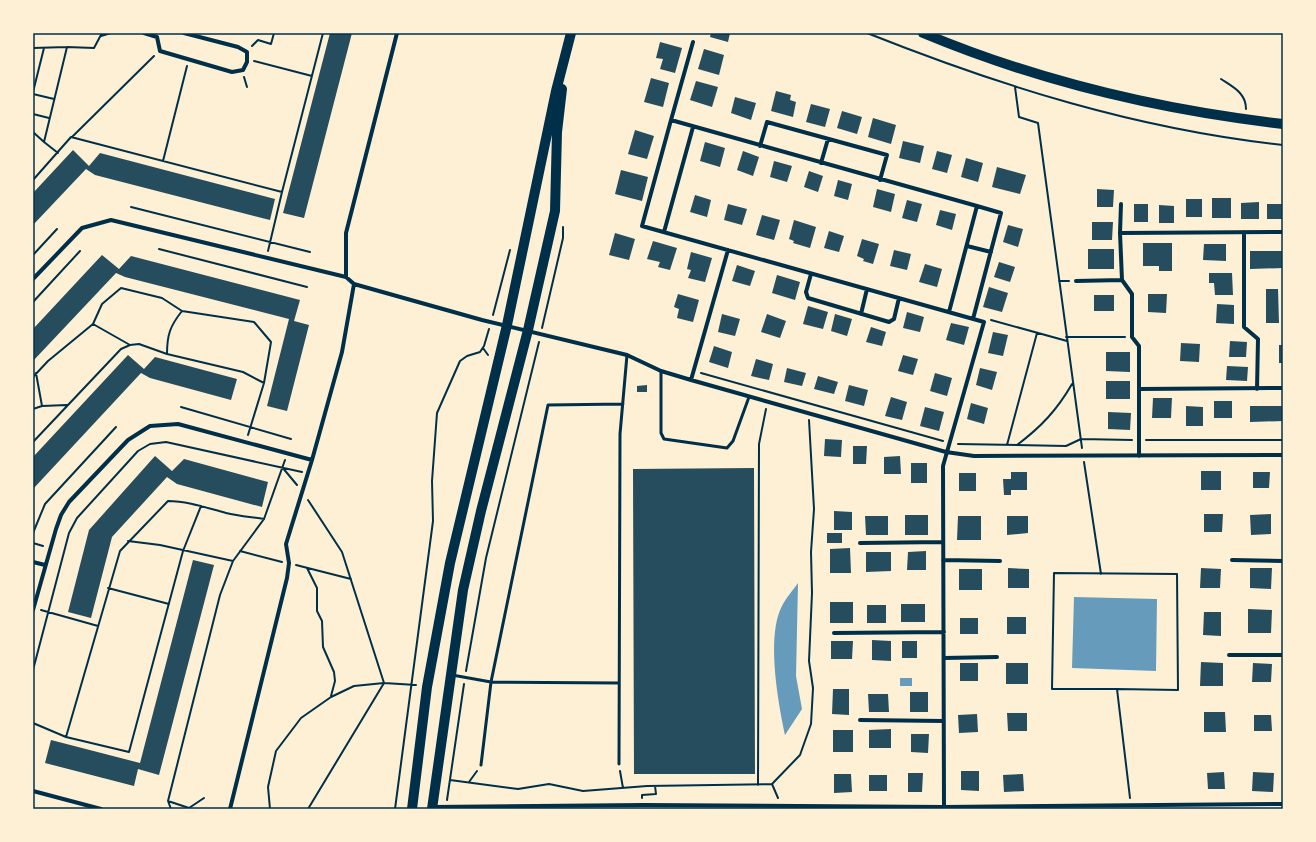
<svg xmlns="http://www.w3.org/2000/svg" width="1316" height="842" font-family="'DejaVu Sans',sans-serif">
<rect width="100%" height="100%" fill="#fdf0d5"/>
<path fill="#669bbc" d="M798,583l-2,93 6,33 -17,26c-7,-33 -19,-99 -3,-129 4,-8 11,-16 16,-23z
M1074,597l83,2 -1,72 -84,-3z
M900,678h12v8h-12z"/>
<path fill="#264d5e" d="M330,33h22l-48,185 -21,-5z
M711,33h19l-2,9 -18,-5z
M660,42l22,6 -7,25 -15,-4 3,-10 -7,-1z
M704,49l20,6 -5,20 -21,-6z
M651,78l18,5 -6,24 -19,-5z
M696,81l22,6 -6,20 -22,-7z
M776,91l15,4 -1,5 6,2 -3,15 -22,-6z
M735,97l21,6 -5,17 -20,-7z
M811,104l19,5 -5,18 -19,-5z
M842,111l20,6 -5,17 -20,-6z
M873,118l23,7 -5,19 -23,-7z
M635,130l19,6 -7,23 -19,-5z
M903,141l21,5 -4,17 -21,-5z
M705,142l20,6 -5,19 -20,-6z
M73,150l16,16 11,-13 175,46 -5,21 -175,-45 -9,-6 -53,56v-32z
M743,151l16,6 -6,19 -16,-6z
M937,151l15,4 -5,18 -15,-4z
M966,158l17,5 -5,19 -17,-5z
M774,161l18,5 -5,16 -17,-5z
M997,167l29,8 -6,19 -28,-7z
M621,170l27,7 -6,24 -27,-7z
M809,171l14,5 -5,16 -14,-5z
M838,180l14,4 -4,16 -14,-4z
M877,189l18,5 -4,18 -18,-5z
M1097,189l17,1 -1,17h-16z
M695,195l16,5 -4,17 -17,-5z
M1212,198h19v20h-19z
M1186,199h16v18h-16z
M907,200l15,4 -5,18 -15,-4z
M1259,202v17h-18v-16z
M728,204l19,5 -5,16 -18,-5z
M1134,204h14v18h-14z
M1267,204h16v15h-16z
M1159,205l15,1v17h-15z
M940,210l16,4 -4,16 -16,-5z
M762,215l18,5 -6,20 -18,-5z
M794,220l22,7 -6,21 -17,-5 1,-2 -5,-2z
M1092,222h21l-1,18h-20z
M1008,225l15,4 -5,18 -15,-5z
M829,231l15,5 -5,16 -15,-4z
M615,233l20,6 -6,21 -20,-5z
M862,239l17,5 -6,20 -10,-3 1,-2 -7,-3z
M653,241l24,7 -7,22 -12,-3 2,-5 -13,-3z
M1143,243h29v28h-13v-5h-16z
M1204,244h22v17l-23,-1z
M1088,249h26v20h-26z
M894,250l17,4 -4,16 -17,-4z
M1250,251h33v17l-33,1z
M691,252l21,6 -7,24 -17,-4 3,-8 -4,-1z
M102,255l17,14 12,-13 169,44 -6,21 15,4 -22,86 -20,-5 22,-87 -164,-42 -9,-4 -83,88v-32z
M999,262l16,5 -5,15 -16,-5z
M925,264l17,5 -5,18 -18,-5z
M737,265l18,6 -5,15 -18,-5z
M1209,273h23l1,22h-18l-1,-12h-5z
M777,275l23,7 -5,18 -23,-7z
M989,287l19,6 -6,19 -19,-5z
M1266,289h12l1,34h-13z
M678,294l21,6 -6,22 -16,-4 2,-9 -5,-2z
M1148,294h19l-1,19 -18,-1z
M1094,295h20v16h-20z
M1217,304l17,1v19l-18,-1z
M808,306l20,6 -5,17 -20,-5z
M907,312l17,5 -4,15 -17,-4z
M722,314l18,5 -5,17 -17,-4z
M767,314l19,7 -6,17 -19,-6z
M835,314l17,5 -5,17 -16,-5z
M951,323l18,4 -5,18 -18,-5z
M871,327l15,5 -4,14 -16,-4z
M993,332l15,3 -5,21 -15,-3z
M1230,341l17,1 -1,15h-17z
M1181,343l19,1 -1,18 -19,-1z
M1279,345h4v18h-4z
M714,346l18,6 -4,16 -19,-6z
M1106,352h24v20l-24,-1z
M128,355l16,14 11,-12 82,22 -6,21 -81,-22 -9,-5 -108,116v-32z
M903,355l15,4 -5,16 -15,-4z
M756,359l17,5 -4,16 -18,-4z
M1227,366l21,1 -1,14 -21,-1z
M787,368l19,5 -4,13 -18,-4z
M980,368l17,4 -5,18 -16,-5z
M935,373l17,5 -5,18 -17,-5z
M818,376l20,6 -4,12 -20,-5z
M1106,381h24v18h-24z
M647,385v7h-10v-6z
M849,385l19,5 -4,16 -19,-5z
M891,397l16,5 -5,18 -17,-4z
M1153,398h19l-1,20h-19z
M1214,401h18v17h-18z
M971,403l17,5 -4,16 -17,-5z
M1186,406l17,1v19h-17z
M1250,406h33v15l-33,1z
M925,407l19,5 -5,19 -19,-5z
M1108,412l23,1 -1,17 -22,-1z
M825,439l17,1 -1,17 -17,-1z
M853,446h14l-1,18h-13z
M155,456l17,15 12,-12 84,23 -6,25 -85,-23 -10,-7 -55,60 -21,81 -23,-6 21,-82z
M900,456l1,18h-17v-17z
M911,463h16v20h-16z
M754,468l1,306h-121l-1,-305z
M1201,471h20v19h-20z
M1011,472h16v18h-16v5h-7l-1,-16h8z
M1253,472h17l-1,16h-16z
M959,473h17v18h-17z
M834,511l18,1v18h-18z
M1204,514h19l-1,18h-18z
M1271,514v20l-20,1 -1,-20z
M905,515h23v20h-23z
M865,516h23v19h-22z
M958,516h23v24h-24z
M1007,516h21v17l-21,2z
M827,533h15v10h-15z
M850,548l1,25h-21v-24z
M926,551v19h-19l1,-18z
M866,552h25v19l-25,1z
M193,560l21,5 -55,210 -21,-6 -4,17 -89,-23 6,-23 89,23z
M1008,568l21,1v19h-21z
M1201,568l20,1 -1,19h-20z
M1250,568h22l-1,21 -21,-1z
M959,569h23v21h-23z
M830,602h23v21h-23z
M901,604h24v18h-24z
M867,605h19v18h-19z
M1248,609l24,1 -1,23h-23z
M1204,612h17v24l-18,-1z
M1007,617h19v17h-19z
M960,618h18v16h-18z
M872,640l19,1v20l-19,-1z
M831,641h22l-1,18h-21z
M902,641h15v17h-15z
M1201,662l22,1v23h-23z
M960,663h18v18h-18z
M1006,663h22v21h-22z
M1253,663l19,1 -1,18h-19z
M833,689h16v26l-17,-1z
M910,692h18v20h-18z
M868,694h20l1,18h-20z
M1204,712h21l1,20h-22z
M1007,713h20v18h-19z
M977,714l1,18 -19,1 -1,-18z
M1254,715h17l1,16h-18z
M891,729v19h-22v-18z
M833,730h20v22h-20z
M911,734h18l-1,19 -17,-1z
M961,771h18v20l-18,-1z
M1224,772l1,17h-17l-1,-16z
M1253,772l21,1 -1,19 -21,-1z
M908,773h15l-1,19h-14z
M834,774h17l1,18 -18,1z
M1023,774l1,17 -20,1 -1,-17z
M869,775h18v16h-18z"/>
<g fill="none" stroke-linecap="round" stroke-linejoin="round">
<path stroke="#003049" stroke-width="2" d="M867,33c136,54 270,96 416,112
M101,36l10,-3
M252,46l6,-6 13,4 3,-11
M67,47l27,1 8,-15
M33,48l34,-1 -23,95 -11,-10
M254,61l58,15
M244,77l3,10
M1221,79c12,8 25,14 25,30
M1015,87l4,30 19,6 44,325
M33,92l11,-44
M33,94l21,5
M33,114l16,4
M72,137l82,-81
M44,142l14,11
M163,161l24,-95
M33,180l38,-43 211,55 41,-159
M131,207l179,45
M159,249l148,38
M268,251l14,-59
M33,255l24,-26
M1059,281h10
M33,302l47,-51
M493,315l17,-65
M991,320l76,21
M93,324l37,21
M542,328l21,-90v-11
M1066,337h59
M483,348l5,7
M167,354c0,-19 3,-28 15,-43
M36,373l6,33
M701,373l242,68
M33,377l15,-16 45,-37 9,-20 19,-16 41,10 20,13 72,11 17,20 -7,41 -21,-11 -76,-18 -28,-10 -9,1 -9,4 -88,93
M181,407l110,32
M33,409l9,-3 25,-1
M248,435l16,-52
M1146,440h137
M958,444l108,2 15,-7 51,1
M1007,445l30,-112
M1017,445c24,-18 40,-35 55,-61
M1084,462l17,112
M282,467l15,18
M308,500l34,52 42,131 -76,126
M201,506l-18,45 -54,201 -63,-15 54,-186 48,-50c20,0 39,7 58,12 12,3 25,4 38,6
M33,533l12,-29 71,-77
M128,541l32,4 73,16
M33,543l10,3
M240,551l42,11
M296,565l55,14
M307,568l10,20v23l5,10 1,26 11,25 1,9 -4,15
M108,588l61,16
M41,610l57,16
M33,670l36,-137 8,-15 61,-67 12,-7 16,-2 136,30
M466,671l20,-113 53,-216
M1117,689h-65l2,-116 123,1 1,116 -61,-1 13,109
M33,723l33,14
M620,771l3,17
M450,780l68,9 31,-5 34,7 64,-5 125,-2 28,-29 11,-31 2,-36 -4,-27 3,-68 -1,-41 3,-43 -5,-89
M469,782l8,-11
M772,784l6,14
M758,785l1,-341 7,-35
M642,798v-3l14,-1 -1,-8
M447,800l17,-116
M168,801l21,7 15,-10
M171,809l-3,-8 52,-206 13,-34 31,-42 21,-59
M270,809l-2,-22 8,-36 25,-33 30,-21 23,-11 30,-3 32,2
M395,809l38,-288 -1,-40 5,-68 23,-52 7,-5 13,-4 4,-6 5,-17"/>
<path stroke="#003049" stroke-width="3" d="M661,371v62l3,6 63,9 6,-7 16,-44
M452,675l39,7 128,1
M619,764l1,-330 7,-79
M481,765l10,-83 57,-277 75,-1"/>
<path stroke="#003049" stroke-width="4" d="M144,33l13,4
M157,37l3,14 72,21 11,-2 4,-8v-10l-9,-5 -54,-14
M671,120l22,-78
M760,146l7,-24 120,33 -7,25
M821,163l7,-24
M664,232l29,-105
M1244,232v95l14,12 -1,50
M1120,233l1,-29
M967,246l24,6
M811,274l-5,18 2,6 81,24 5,-3 5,-21
M346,277v-44l51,-200
M33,279l49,-51 29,-8 235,57 8,7 128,36 145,35 34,16 30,9 255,72 28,4 309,-1
M1076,281l46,-1
M861,314l6,-25
M973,319l28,-106 -24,-7
M691,380l37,-130
M1139,389l144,-1
M1139,456v-110l-7,-9v-43l-10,-14 -2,-47 163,-1
M860,543l83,-1
M943,560l57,1
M1232,560l51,1
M33,562l12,3
M33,610l23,-81 5,-14 8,-13 59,-62 22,-14 28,-2 134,36 30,-108 12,-68
M834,633l110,-1
M1229,655h54
M944,658l53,-1
M860,720l84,1
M33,791l68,18
M432,807l212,-2 300,2 339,-3
M944,807l-1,-341 41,-144c-114,-32 -228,-64 -342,-96l29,-106 306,86 -28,106
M230,809l57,-231 2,-15 -3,-19 26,-84"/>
<path stroke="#003049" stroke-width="10" d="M923,33c115,48 237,77 360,91
M412,809l15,-122 23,-124 57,-238 49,-234 15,-58
M432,809l31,-219 18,-79 47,-181 27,-119 2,-79 5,-43"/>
</g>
<rect width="1316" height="842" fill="none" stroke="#fdf0d5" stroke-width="68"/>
<rect x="34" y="34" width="1248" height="774" fill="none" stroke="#003049" stroke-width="1.5"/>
</svg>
